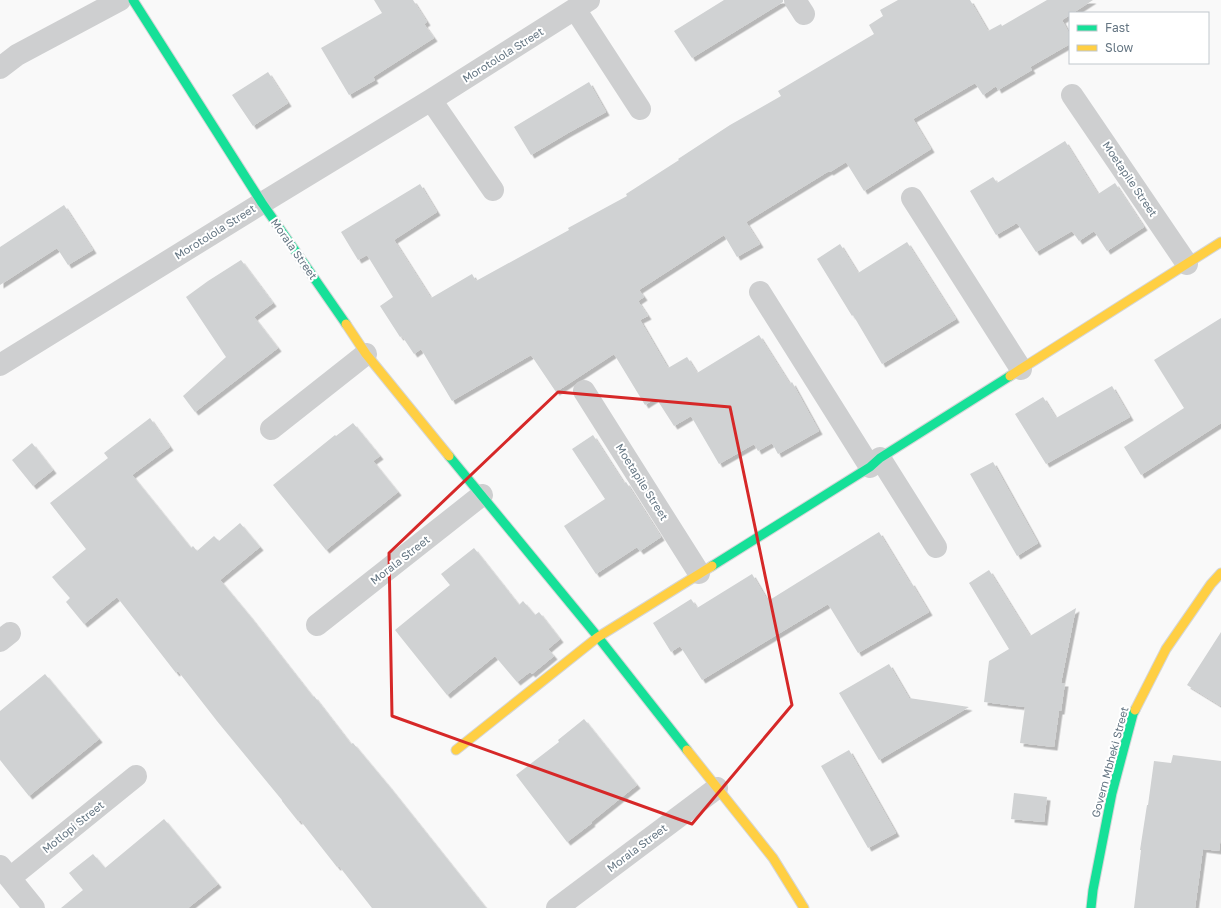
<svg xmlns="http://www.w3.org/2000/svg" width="1221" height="908" font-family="'Golos Text',sans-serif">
<defs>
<filter id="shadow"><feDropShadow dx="3.5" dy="3.5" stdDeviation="0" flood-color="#0004"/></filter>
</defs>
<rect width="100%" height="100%" fill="#f9f9f9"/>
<path fill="#d0d2d3" filter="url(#shadow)" d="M374,0h39l14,22 -3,2 10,14 -61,39 2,3 -26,15 -28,-47 61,-35z
M724,0h59v2l-91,56 -18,-27z
M898,0h72l18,31 13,-7 1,2 45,-26h46l-20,13h-3v2l-8,5 8,15v9l-40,23 2,3 -34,20 -2,-4 -13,9 -8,-12 -62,36 18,30 -67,42 -18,-29 -16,10 -1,-1 -83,51 14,22 -23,13 -13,-22 -85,55 5,7 -6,4 10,15 -8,4 28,48 19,-11 10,16 62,-38 31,49 2,-2 27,49 -41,23 -6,-11 -14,8 -4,-7 -35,20 -28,-48 -17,10 -18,-28 -11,7 -31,-51 -58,38 -25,-37 -79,46 -31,-52 -7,5 -12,-18 -2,1 -20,-31 13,-9 -26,-42 -9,5 -17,-28 79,-48 17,28 -43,28 37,58 41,-24 4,7 93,-51 -1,-2 59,-32 -1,-2 53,-34 -1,-1 52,-34 51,-29 -3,-5 96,-57 -5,-9 14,-9 -3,-6z
M268,72l20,31 -35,23 -21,-31z
M589,82l17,30 -38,21 -37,22 -17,-28z
M1065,141l33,53 17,-11 29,44 -37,24 -13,-20 -15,10 -7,-10 -36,21 -19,-29 -21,12 -26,-44 23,-14 4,6z
M64,205l29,45 -25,15 -11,-17 -57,37v-38z
M907,242l49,77 -74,45 -29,-49 -1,1 -35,-57 23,-15 18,29z
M241,260l32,43 -19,14 24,31 -83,64 -12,-16 43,-39 -40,-60 22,-16z
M1221,318v105l-80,52 -17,-28 60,-39 -30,-48z
M1112,386l18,31 -84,47 -31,-50 28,-17 13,21z
M150,418l20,29 -38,28 59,73 2,-2 4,5 17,-15 5,5 21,-18 20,24 -40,33 29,35 64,82 1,-1 37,48 2,-1 35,42 98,123h-114l-33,-42 -2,1 -37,-47 -2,1 -16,-20v-1l-65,-79 -39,-50 -2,2 -59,-76 -33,27 -18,-22 4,-4 -18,-21 34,-28 -36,-46 58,-45 -4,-5z
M353,423l27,33 -7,5 25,31 -72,58 -53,-65 62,-50 1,1z
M593,435l31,48 2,-1 35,55 -21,14 -3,-4 -41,27 -32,-48 41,-27 -33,-50z
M32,443l21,27 -20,16 -21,-26z
M993,462l45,81 -21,13 -47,-82z
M879,532l31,51 1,-1 18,30 -71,41 -30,-49 -126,76 -22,-34 -9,6 -18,-29 38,-24 6,9 55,-34 16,27z
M474,548l45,57 4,-4 12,14 4,-3 21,27 -12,10 6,7 -22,18 -2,-2 -13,10 -22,-26 -48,39 -52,-65 55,-45 -9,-11z
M989,570l41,66 46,-28 -15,75h4l-4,28h-2l-5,36 -34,-4 5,-36 -41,-5 5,-41 20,-12 -40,-66z
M1221,632v74l-34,-21z
M889,664l20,34 60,9 -90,53 -40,-67z
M45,674l54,65 -70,57 -29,-36v-49z
M584,719l53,66 -46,37 1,1 -25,19 -51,-67 43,-33 -1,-2z
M849,750l47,83 -28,15 -47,-82z
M1173,755l48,6v75l-2,15 -16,-2 -8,59h-61l7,-58h-1l7,-45h1l6,-44 17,2z
M1014,793l33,4 -3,25 -33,-3z
M164,819l54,65 -30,24h-127l22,-18 -14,-17 24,-19 12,14z"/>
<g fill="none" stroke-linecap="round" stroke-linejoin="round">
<defs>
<path id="fast" d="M133,0l129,203 84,121
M449,456l149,181 89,113
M712,566l158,-99 10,-9 130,-82
M1091,908l2,-18 19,-97 21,-79 2,-4"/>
<path id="slow" d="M346,324l20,30 83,102
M1010,376l211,-134
M1135,710l31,-61 45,-65 10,-11
M456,750l142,-113 114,-71
M687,750l86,108 31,50"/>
</defs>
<use href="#fast" stroke="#d5d6d7" stroke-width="11"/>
<use href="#slow" stroke="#d5d6d7" stroke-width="11"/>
<path stroke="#cecfd0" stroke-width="22" d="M795,0l9,14
M575,9l65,100
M0,68l17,-13 103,-55
M1072,95l115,169
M431,100l62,90
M912,198l109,171
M760,292l110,175
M0,365l262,-162 169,-103 158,-100
M584,391l115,182
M271,429l95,-75
M880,458l56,89
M317,625l165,-130
M0,641l10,-8
M0,866l34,42
M10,878l126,-102
M557,908l160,-120"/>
<use href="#fast" stroke="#16e098" stroke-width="9"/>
<use href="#slow" stroke="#ffcf43" stroke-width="9"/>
</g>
<path fill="none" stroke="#d62828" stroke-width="3" stroke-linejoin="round" d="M558,392l172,15 62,298 -100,119 -300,-108 -3,-163z"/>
<g text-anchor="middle" stroke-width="4" stroke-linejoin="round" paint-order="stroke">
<g font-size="11" fill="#657683" stroke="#fff">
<text transform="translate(503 55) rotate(-32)" y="4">Morotolola Street</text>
<text transform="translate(1130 179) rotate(56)" y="4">Moetapile Street</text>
<text transform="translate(215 232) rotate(-32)" y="4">Morotolola Street</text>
<text transform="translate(294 249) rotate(55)" y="4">Morala Street</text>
<text transform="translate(642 482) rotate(58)" y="4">Moetapile Street</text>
<text transform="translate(400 560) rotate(-38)" y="4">Morala Street</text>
<text transform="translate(1110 762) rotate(-75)" y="4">Govern Mbheki Street</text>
<text transform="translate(73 827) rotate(-39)" y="4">Motlopi Street</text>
<text transform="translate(637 848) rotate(-37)" y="4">Morala Street</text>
</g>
</g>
<rect x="1069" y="12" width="140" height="52" fill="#ffffff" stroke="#c1c8cd"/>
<rect x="1077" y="25" width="20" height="6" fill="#16e098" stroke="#c1c8cd"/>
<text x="1105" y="32" font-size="12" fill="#657683">Fast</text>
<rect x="1077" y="45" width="20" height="6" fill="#ffcf43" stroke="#c1c8cd"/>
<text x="1105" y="52" font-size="12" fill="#657683">Slow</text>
</svg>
